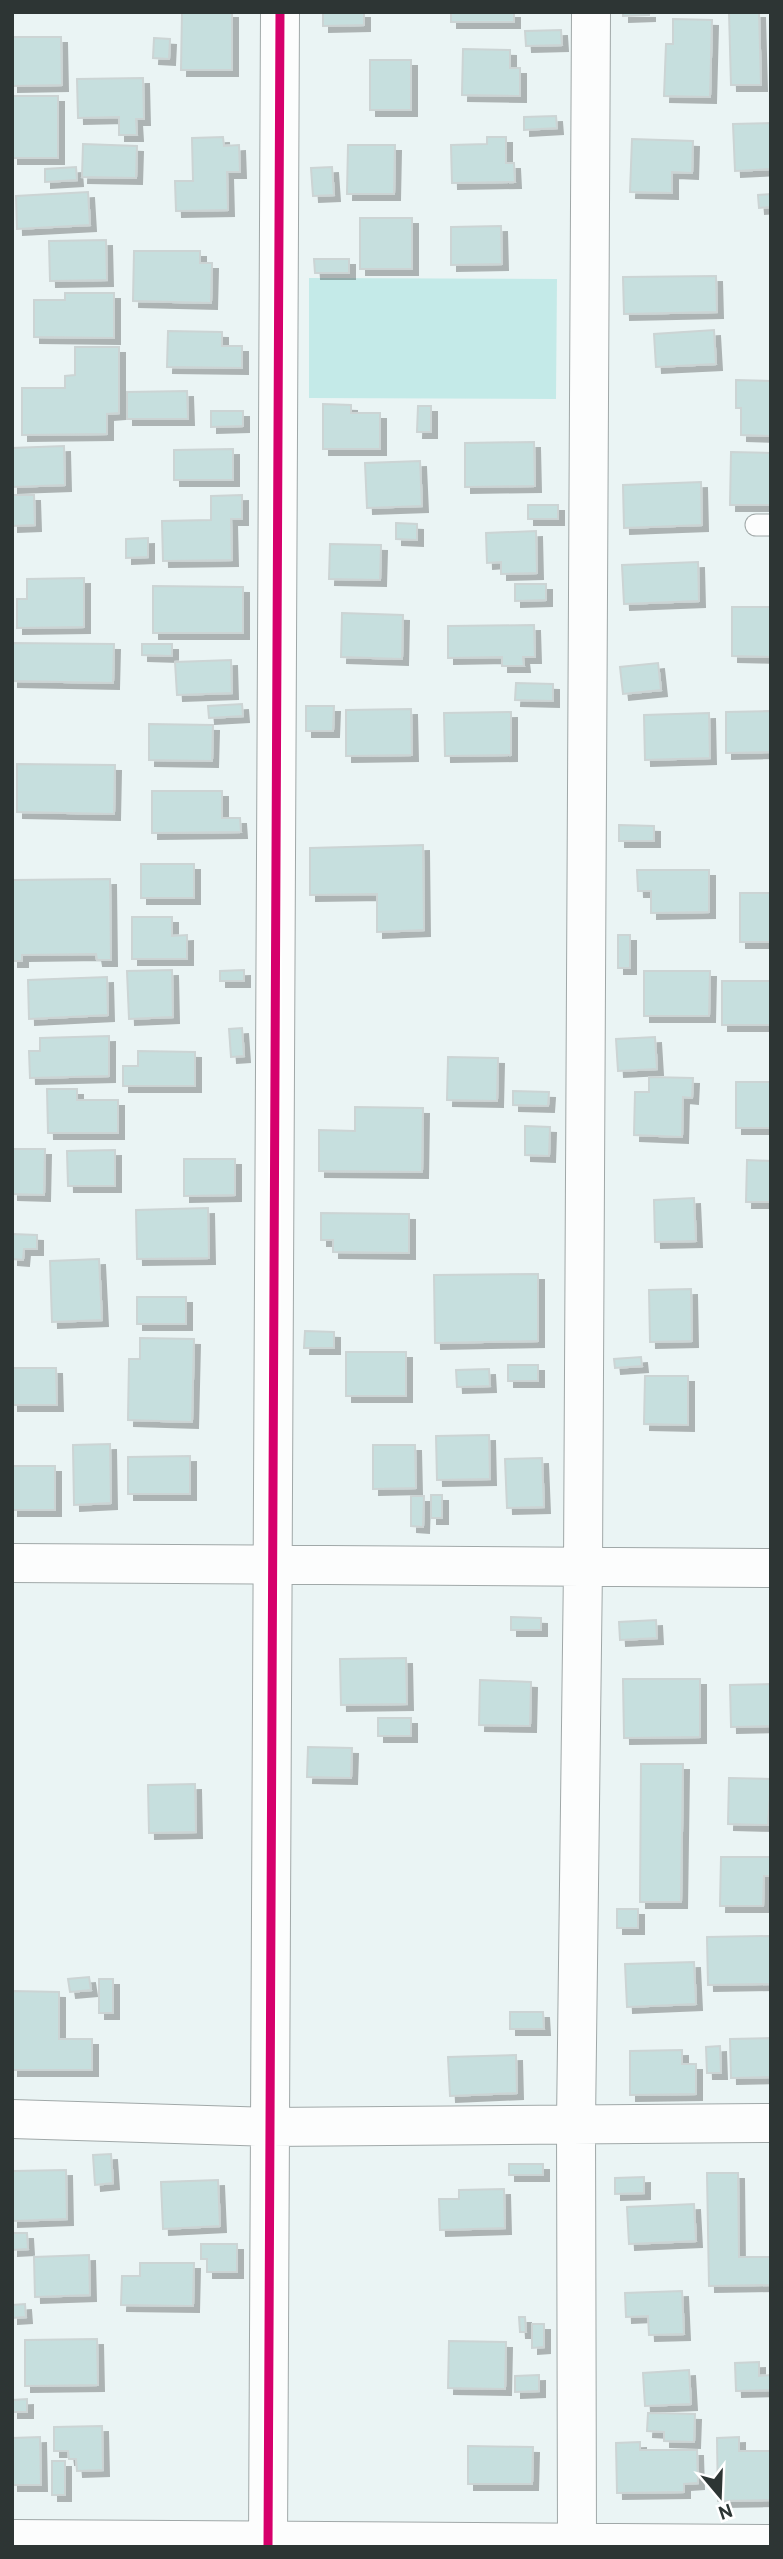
<svg xmlns="http://www.w3.org/2000/svg" width="783" height="2559" font-family="Overpass,sans-serif">
<defs>
<filter id="shadow"><feDropShadow dx="6" dy="6" stdDeviation="0" flood-color="#0004"/></filter>
</defs>
<rect width="100%" height="100%" fill="#eaf4f4"/>
<path fill="#c4eae8" d="M309,278l248,1 -1,120 -247,-1z"/>
<path fill="#c6dfde" stroke="#ccd4d4" stroke-width="2" filter="url(#shadow)" d="M182,12h50v58h-51z
M323,12h41v13l-41,1z
M451,12h63v10h-63z
M623,12h26v3l-26,1z
M729,12h30l2,73h-30z
M673,19l39,1 -2,77 -46,-1 2,-52h7z
M561,30l1,15 -36,1 -1,-15z
M12,37h49l1,48 -50,1z
M154,38l16,1 -1,20 -16,-1z
M463,49l47,1v18h10v28l-58,-1z
M370,60h41v50h-41z
M143,78l1,41h-8l1,16h-18v-18l-41,1 -1,-39z
M12,96h46v62h-46z
M556,116l1,12 -33,2v-13z
M771,123v46l-36,2 -2,-47z
M223,137l1,9 15,-1 1,27h-13l1,38 -52,1 -1,-30h18l-1,-43z
M487,137h19v26h8l1,19 -63,1 -1,-38 36,-1z
M632,139l61,2 -1,32 -20,-1v21l-42,-1z
M83,144l54,2 -1,32 -54,-1z
M348,145h47l-1,49h-47z
M76,167l1,13 -32,2v-13z
M332,167l2,28 -21,1 -2,-28z
M88,192l2,33 -73,4 -1,-33z
M771,194v13l-12,1 -1,-13z
M360,218h52v51h-52z
M501,226l1,38 -51,1v-38z
M106,240l1,40 -57,1 -1,-40z
M134,251h66v12h12l-1,40 -78,-2z
M314,259h35v14h-34z
M716,276l1,36 -93,2 -1,-37z
M65,293h49v45l-80,-1v-37h31z
M714,330l2,34 -60,3 -2,-33z
M168,331l54,1v14h20v22l-75,-1z
M75,347h44v66l-12,1v20l-85,1v-47h43v-12l10,-1z
M736,380l34,1 1,55 -30,-1v-27h-5z
M187,391l1,28h-61v-27z
M323,404l28,1v8h29v36h-57z
M418,406h13v26h-14z
M211,411h32v15l-32,1z
M534,442l1,44 -70,1v-44z
M64,446l1,39 -53,2v-39z
M233,449v31h-59v-30z
M731,452l40,1v52h-41z
M420,461l2,45 -55,2 -2,-45z
M701,482l1,43 -78,3 -1,-43z
M12,495h22l1,30 -23,1z
M242,495v24h-11l1,41 -69,1 -1,-40 49,-1v-24z
M528,505h30v14h-30z
M396,523l21,1v16l-21,-1z
M536,531l1,42 -36,1v-12l-14,1 -1,-30z
M148,538v19l-22,1v-19z
M330,544l51,1 -1,35 -51,-1z
M698,562l1,39 -75,3 -2,-39z
M84,578v49l-67,1v-29h10v-20z
M515,584h31v16l-31,1z
M153,586l90,1v46h-90z
M732,607h39v50l-39,-1z
M342,613l61,2 -1,44 -61,-2z
M534,625l1,32h-12l1,9h-22v-9l-54,1v-32z
M12,643l102,1 -1,39 -101,-2z
M142,644h30v12l-30,-1z
M231,660l1,33 -55,2 -2,-33z
M658,663l3,27 -38,4 -3,-27z
M516,683l37,1v17l-38,-1z
M242,704l1,12 -34,2 -1,-12z
M306,706h28l-1,25h-27z
M411,709l1,46 -66,1v-46z
M771,711v41l-45,1v-41z
M511,712v43l-66,1 -1,-43z
M709,713l1,45 -65,2 -1,-45z
M149,724l64,1 -1,36 -63,-1z
M17,764l98,1 -1,49 -97,-2z
M152,791h70v27h18l1,14 -89,1z
M619,825l35,1v15h-35z
M423,845l1,85 -47,2v-38l-67,1v-47z
M141,864h53v34h-53z
M637,870h72v42l-58,1v-22h-13z
M110,879l1,81h-14l-1,-6 -74,1v6h-10v-81z
M740,893h31v49h-31z
M132,917h40v19l15,-1v24h-55z
M618,935h12v33h-12z
M172,970l1,47 -44,2 -2,-48z
M244,970v11h-24v-10z
M644,971h66l-1,45h-65z
M107,977l1,38 -79,4 -1,-39z
M722,981h49v44h-49z
M242,1028l2,28 -13,1 -2,-28z
M109,1036v40l-79,2 -1,-27h11v-13z
M655,1037l2,32 -39,2 -2,-32z
M138,1051l57,1v34h-72v-20h15z
M448,1057l50,1 -1,43 -50,-1z
M649,1077l44,1 -1,20 -9,-1 -1,40 -48,-2 1,-43h14z
M736,1082h35v46h-35z
M47,1089h30v11h41v33h-70z
M513,1091l36,1 -1,14 -35,-1z
M355,1107l68,1 -1,64 -103,-1v-41l36,1z
M525,1126l25,1 -1,29 -24,-1z
M12,1149h33l-1,46 -32,-1z
M115,1150v36h-47l-1,-35z
M184,1159h51v36l-51,1z
M747,1160l24,1v41h-25z
M694,1198l2,43 -41,1 -1,-42z
M208,1208l1,50 -72,1 -1,-49z
M321,1213l88,1v39l-76,-1v-12h-12z
M12,1234l25,1v14h-13l-1,11 -11,-1z
M99,1259l3,61 -50,2 -2,-61z
M538,1274v67l-103,2 -1,-68z
M691,1289l1,52 -42,1 -1,-52z
M137,1297h49v27h-49z
M305,1331l29,1v16h-30z
M140,1338l54,1 -2,83 -64,-2 1,-61h11z
M346,1352h60v44h-60z
M641,1357l1,9 -27,2 -1,-9z
M508,1365h30v16h-30z
M12,1368h44l1,37h-45z
M489,1369l1,17 -33,1 -1,-17z
M645,1376h43v49l-44,-1z
M489,1435l1,44 -53,1 -1,-44z
M110,1444l1,59 -37,2 -1,-60z
M373,1445h42l1,43 -43,1z
M190,1456v38h-62v-37z
M542,1458l2,49 -37,1 -2,-49z
M12,1466h43v44h-43z
M431,1495h11v23h-11z
M411,1496h13l-1,31 -12,-1z
M511,1617l30,1v12h-30z
M656,1620l1,18 -37,2 -1,-18z
M406,1658l1,46 -66,1 -1,-46z
M623,1679h77v58l-76,1z
M480,1680l51,2 -1,44 -51,-1z
M771,1684v42l-40,1 -1,-42z
M378,1718h33v18h-33z
M308,1747l44,1 -1,30 -44,-1z
M641,1764h42l-2,138h-41z
M729,1778l42,1 -3,46 -40,-1z
M195,1784l1,48 -47,1 -1,-48z
M721,1857h50v19h-7l-1,30h-43z
M617,1909h21v19h-21z
M771,1936v48l-63,1 -1,-48z
M694,1962l2,42 -69,3 -2,-43z
M89,1977l2,13 -21,2 -2,-13z
M99,1979h14v34h-14z
M12,1991l47,1v47h33v31h-80z
M510,2012h33l1,17h-34z
M771,2038v39l-40,1 -1,-39z
M720,2046l1,27h-14l-1,-26z
M682,2050v14h14v30l-66,1v-44z
M516,2055l1,38 -67,3 -2,-39z
M111,2154l2,29 -18,2 -2,-30z
M509,2164h34v11h-34z
M66,2170l1,49 -55,2v-50z
M707,2173h31l1,84h32v28l-62,1z
M644,2177v16l-29,1v-16z
M218,2180l2,46 -57,3 -2,-47z
M504,2189l1,39 -65,2 -1,-31h20v-9z
M694,2204l2,37 -67,3 -2,-37z
M12,2233h15l1,16 -16,1z
M201,2244h36v28h-30v-13h-6z
M89,2255l1,40 -55,2 -1,-40z
M140,2263h54l-1,43 -72,-1 1,-29h18z
M682,2291l2,43 -35,1 -1,-19 -22,1 -1,-24z
M25,2304l1,13 -14,1v-13z
M519,2317h6l1,15h-6z
M532,2324h12v23l-12,1z
M97,2339l1,46 -73,1v-46z
M449,2341l57,1 -1,47 -57,-1z
M759,2362v14l12,-1v15l-35,1 -1,-28z
M689,2370l2,34 -46,2 -2,-33z
M539,2375v16l-24,1v-16z
M27,2399v13h-15v-12z
M648,2413l47,1 -1,28 -30,-1v-9l-17,-1z
M102,2426l1,44 -26,1 -1,-12h-7l-1,-8h-14v-24z
M40,2437l1,48h-29v-47z
M739,2437v14h32v49l-53,1 -1,-63z
M640,2442v8h57l1,33 -14,1v8l-67,1 -1,-50z
M468,2446l65,1 -1,37h-64z
M52,2461h13v34h-13z"/>
<g fill="none" stroke-linecap="round" stroke-linejoin="round">
<defs>
<path id="service" d="M756,525h15"/>
<path id="minor" d="M12,1563l759,5
M12,2119l257,8 502,-4
M12,2539l759,5
M577,2541l-1,-418 7,-556 8,-1555
M268,2547l12,-2535"/>
</defs>
<use href="#service" stroke="#a0a8a8" stroke-width="23"/>
<use href="#minor" stroke="#a0a8a8" stroke-width="40"/>
<use href="#service" stroke="#fcfdfd" stroke-width="21"/>
<use href="#minor" stroke="#fcfdfd" stroke-width="38"/>
<defs>
<path id="cycleway" d="M268,2547l12,-2535"/>
</defs>
<use href="#cycleway" stroke="#fff" stroke-width="13"/>
<use href="#cycleway" stroke="#d6006c" stroke-width="9"/>
</g>
<rect width="783" height="2559" fill="none" stroke="#2d3534" stroke-width="28"/>
<g transform="translate(720 2496) rotate(161)" stroke="#ffffff" stroke-width="5" paint-order="stroke">
<path d="M0-5L12 26L0 18L-12 26Z" fill="#2d3534"/>
<text y="-10" font-size="19" font-weight="bold" text-anchor="middle" fill="#2d3534">N</text>
</g>
</svg>
